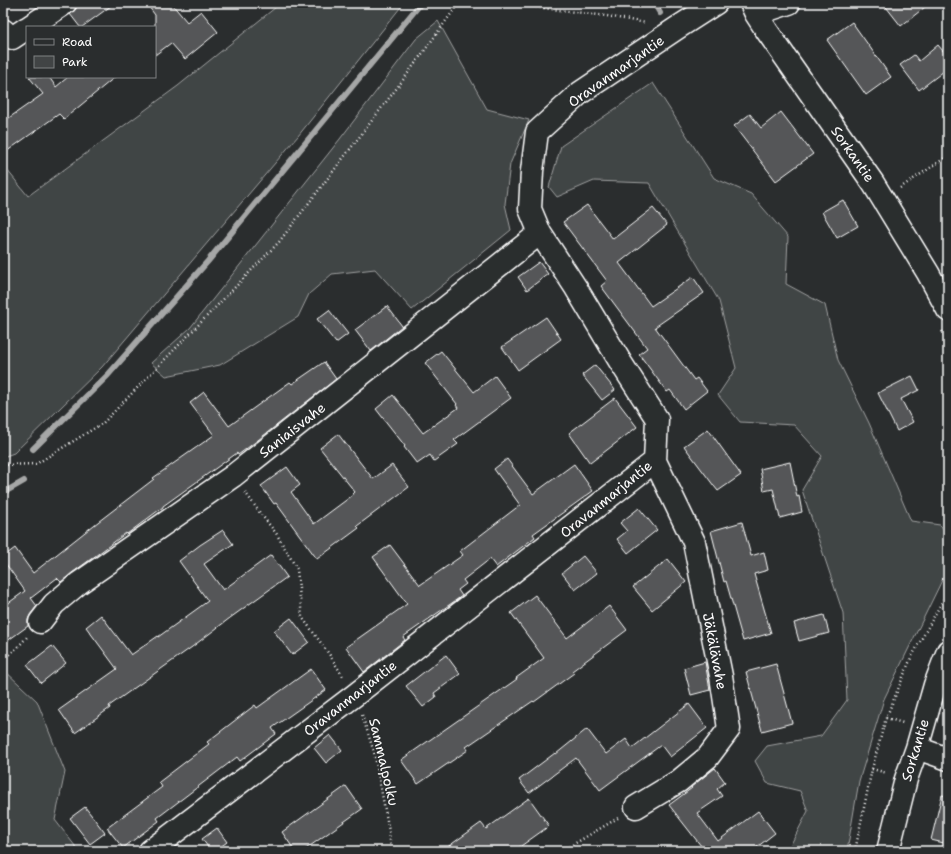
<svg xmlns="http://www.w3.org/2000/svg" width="951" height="854" font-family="'Shantell Sans',sans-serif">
<rect width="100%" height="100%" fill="#2a2d2e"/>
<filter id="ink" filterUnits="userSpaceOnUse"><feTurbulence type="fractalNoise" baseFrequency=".025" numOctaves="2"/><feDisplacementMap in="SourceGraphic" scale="8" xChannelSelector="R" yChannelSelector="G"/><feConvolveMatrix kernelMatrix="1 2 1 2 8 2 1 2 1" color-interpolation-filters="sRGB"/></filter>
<g filter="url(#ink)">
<path fill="#414445" stroke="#a0a2a2" d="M281,3h123l-106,133 -196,231 -88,86 -11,4v-292l25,31 150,-110z
M438,21l49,88 42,11 -19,44 -5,40 6,26 -99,80 -37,-41 -43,5 -23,20 -11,23 -78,48 -54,11 -15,-13 39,-35 150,-189 76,-100z
M653,83l61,95 37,16 37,43 -2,47 39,21 13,55 31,63 42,98 29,4 8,9v34l-64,131 -25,82 -12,70h-60l1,-1 20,-39 -8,-20 -33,-8 -12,-22 12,-15 54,-10 26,-36 -4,-87 -41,-123 20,-34 -28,-31 -54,-3 -22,-27 18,-27 -17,-67 -70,-118 -55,-2 -37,16 -8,-10 12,-41z
M3,669l34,32 28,71 -10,48 24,31h-76z"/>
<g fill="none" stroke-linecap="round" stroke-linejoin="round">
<path stroke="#a6a7a7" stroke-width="6" d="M654,3l6,10
M33,449l75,-74 100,-114 213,-258
M3,493l21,-12"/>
</g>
<path fill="#555758" stroke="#fff" d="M77,3h38l-33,24h-2l-10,-13 6,-5z
M146,3h25l16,19 14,-11 17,21 -33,27 -14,-16 -16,12v-40z
M883,3h47l-29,23z
M852,22l39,55 -25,18 -39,-55z
M938,45l10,12v11l-29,22 -19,-25 14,-10 5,6z
M29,77h20l7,10 12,-10h47l-51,42 -5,-5 -56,40v-32l40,-28z
M781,112l32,42 -37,27 -42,-55 16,-12 11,14z
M843,200l15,26 -21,12 -15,-26z
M587,205l26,34 40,-31 14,17 -48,38 32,43 42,-29 11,16 -49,34 39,53 3,-2 10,13 -23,18 -14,-19 -3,2 -28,-38 8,-6 -46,-62 6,-5 -44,-59z
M539,262l9,12 -21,16 -9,-13z
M387,306l15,20 -31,25 -16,-21z
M329,310l19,24 -12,9 -19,-24z
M546,317l15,22 -43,31 -16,-23z
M441,351l33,41 21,-16 16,22 -57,42 4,4 -24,17 -4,-6 -13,9 -13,-17 1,-1 -29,-37 17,-14 30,38 35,-25 -2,-3 1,-1 -32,-41z
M324,362l12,17 -78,61 -20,15 -1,-2 -74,53v1l-36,27 -1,-1 -24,18 -30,22 -11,9 -4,-4 -26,20 6,8 -7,9 -2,5v6l-25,18v-37l22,-16 -22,-31v-3l12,-9 18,25 61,-48 60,-46 -1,-1 61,-43 -24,-32 14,-11 25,34 61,-44 2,2z
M595,365l20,25 -13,10 -20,-25z
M912,376l7,14 -18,9 12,23 -16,9 -19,-38z
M615,398l22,29 -47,36 -21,-30z
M708,429l33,46 -23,16 -4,-5 -30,-40z
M338,434l35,45 19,-14 17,22 -52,39 2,2 -42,31 -41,-56 -2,1 -13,-18 26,-19 13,18 -9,7 23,32 39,-29v-1l2,-2 -35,-44z
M507,459l26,35 41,-30 19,27 -60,43 2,3 -39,30 -6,-8 -27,21 3,4 -8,6 4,6 -59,41 2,3 -41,32 -18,-25 61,-43 -34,-47 17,-12 30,40 43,-30 -3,-4 60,-46 -26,-36z
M790,462l7,35 2,-1 3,16 -22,6 -7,-29 -9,2 -4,-22z
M639,508l18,22 -29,23 -11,-14 10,-8 -7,-8z
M742,522l9,34 13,-4 4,18 -14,4 17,59 -28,8 -17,-60 -2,1 -13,-51z
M223,530l10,14 -29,20 19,26 48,-35 16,22 -57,41 -38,29 -83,59 1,2 -35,25 -16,-23 58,-41 -31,-42 15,-12 30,40 27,-19v1l50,-36 -29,-40 21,-16z
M583,556l14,17 -22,17 -13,-17z
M668,559l18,23 -34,28 -19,-23z
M535,595l32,43 42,-32 18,24 -55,41 2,2 -40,29 -1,-1 -67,46 2,3 -50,34 -17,-24 116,-81 -1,-1 28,-20 -33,-45z
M824,615l5,18 -30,8 -5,-18z
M291,618l18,24 -17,13 -18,-24z
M52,646l14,17 -25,20 -14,-18z
M446,655l14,19 -26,19 2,4 -13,10 -17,-21z
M705,662l5,28 -19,5 -7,-27z
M776,664l16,59 -30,8 -16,-59z
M311,669l15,21 -54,38 4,6 -36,27 -3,-4 -80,61 2,3 -36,27 -16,-20 55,-41 -3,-5 50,-38 -2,-2 48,-37 2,3z
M689,704l18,24 -37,29 -9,-12 -61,45 -24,-32 -47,35 -10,-13 36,-27 1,1 31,-25 19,25 20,-15 6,9z
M330,735l12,15 -16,13 -12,-15z
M715,768l10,14 -8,7 5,7 -25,17 21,28 40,-30 17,22 -23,18h-47l-36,-46 23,-17 -1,-1z
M346,786l16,23 -59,42h-8l-13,-19z
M942,795l6,1v48l-17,-4z
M529,798l20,28 -35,25h-72l39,-28 5,6z
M85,807l20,26 -15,11 -20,-26z
M217,828l10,14 -12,9h-4l-9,-12z"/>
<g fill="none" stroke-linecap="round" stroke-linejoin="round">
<defs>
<path id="minor" d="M751,3l5,11 11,17 106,152 55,90 20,37
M756,14l33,-11
M29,27l36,-24
M3,30l9,8 15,-10
M40,622l14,-18 25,-21 154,-107 307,-243
M917,748l31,11
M636,807l43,-26 29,-24 21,-28 -8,-53 -27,-134 -39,-81
M150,851l205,-156 300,-234 2,-42 -36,-56 -45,-75 -36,-55 -10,-24 2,-38 5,-39 43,-39 97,-65 39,-25
M888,851l18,-72 11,-31 18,-63 13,-34"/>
</defs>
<use href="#minor" stroke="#fff" stroke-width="25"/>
<path stroke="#fff" stroke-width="2.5" stroke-dasharray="1 3" stroke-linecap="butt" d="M504,3l103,13 39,7
M900,188l48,-32
M942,331l6,11
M3,465l33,-1 67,-41 176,-181 127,-166 53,-73
M245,492l15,21 16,20 21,36 5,48 27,37 15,24
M3,660l15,-13 9,-10
M362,715l12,37 15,79 2,20
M886,718l17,5
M872,769l15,4
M562,851l56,-33
M855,851l17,-82 14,-51 25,-60 37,-67"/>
<use href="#minor" stroke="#2a2d2e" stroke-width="22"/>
</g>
</g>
<g text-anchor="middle" stroke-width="3" stroke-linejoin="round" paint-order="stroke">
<g font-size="14" fill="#fff" stroke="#2a2d2e">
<text transform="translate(616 71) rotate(-35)" y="5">Oravanmarjantie</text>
<text transform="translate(853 154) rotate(55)" y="5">Sorkantie</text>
<text transform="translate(292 430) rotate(-38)" y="5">Saniaisvahe</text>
<text transform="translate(606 499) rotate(-39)" y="5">Oravanmarjantie</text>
<text transform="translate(715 651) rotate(79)" y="5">Jäkälävahe</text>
<text transform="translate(350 698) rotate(-38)" y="5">Oravanmarjantie</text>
<text transform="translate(915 750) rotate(-73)" y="5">Sorkantie</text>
<text transform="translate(384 762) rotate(77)" y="5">Sammalpolku</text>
</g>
</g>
<rect width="951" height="854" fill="none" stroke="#2a2d2e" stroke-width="16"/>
<rect x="8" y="8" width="935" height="838" fill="none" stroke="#fff" stroke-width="1.5" filter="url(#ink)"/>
<rect x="26" y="26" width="130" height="52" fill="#2a2d2e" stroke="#7f8182"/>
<rect x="34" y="39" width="20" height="6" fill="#2a2d2e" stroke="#7f8182"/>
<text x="62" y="46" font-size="12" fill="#ffffff">Road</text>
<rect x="34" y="56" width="20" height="12" fill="#414445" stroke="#7f8182"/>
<text x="62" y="66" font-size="12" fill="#ffffff">Park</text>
</svg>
